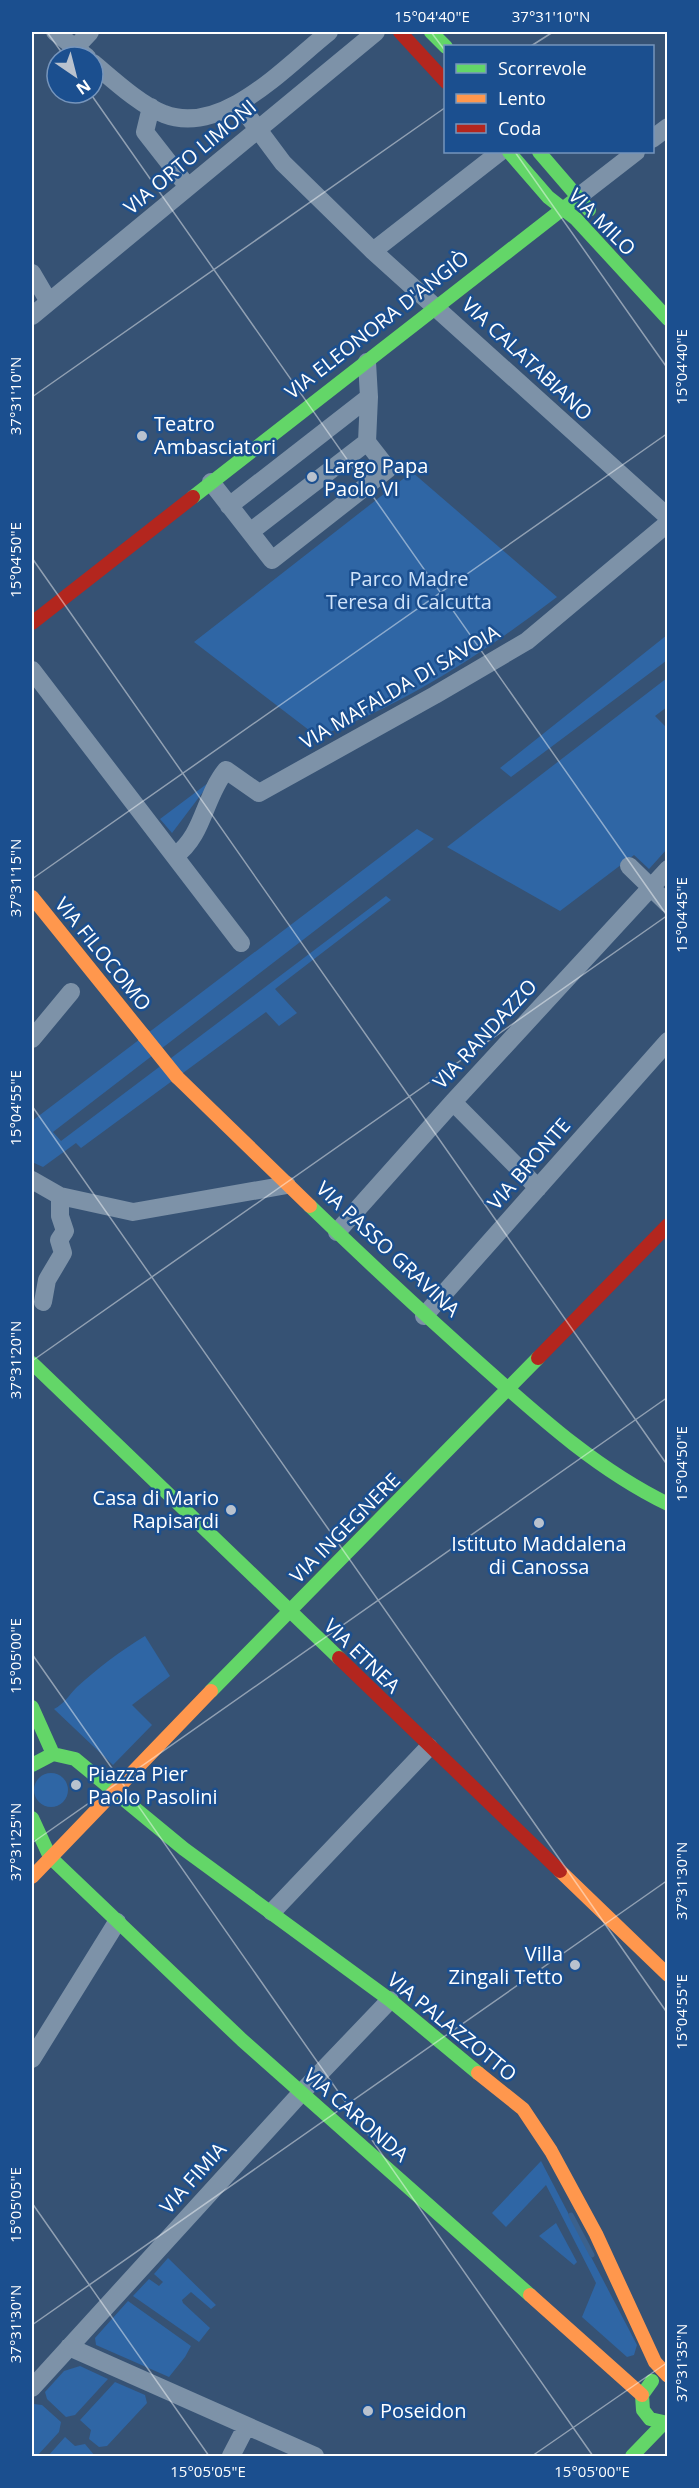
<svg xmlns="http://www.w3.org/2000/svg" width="699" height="2488" font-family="'Open Sans',sans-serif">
<rect width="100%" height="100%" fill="#365274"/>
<path fill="#2f66a5" d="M412,472l145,125c-78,59 -147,104 -239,140l-124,-95z
M667,635v25l-5,4 -151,113 -11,-9z
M667,678v29l-12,9 12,12v121l-18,20 -15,-14 -74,56 -113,-64z
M212,780l-40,53 -12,-14z
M417,829l17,10 -381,293 8,9 325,-245 5,4 -116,89 22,24 -18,13 -13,-14 -185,136 -5,-5 -33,24 -11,-5v-41z
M145,1636l25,40 -38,29 20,20 -39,40 -59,-56c10,-5 15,-14 23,-22 21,-19 43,-36 68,-51z
M34 1790a17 17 0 1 1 34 0a17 17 0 1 1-34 0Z
M541,2161l96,184 -3,10 -7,2 -45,-40 14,-34 -50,-98 -40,42 -14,-14z
M556,2223l21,39 -3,3 -35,-29z
M168,2258l48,47 -5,4 -20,-17 -9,8 1,3 27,25 -11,14 -66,-46 16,-17 10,7 4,-4 -9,-8z
M128,2301l63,45 -6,11 -16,20 -73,-32 -1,-7z
M80,2366l28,13 -33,36 -9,2 -19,-18 -2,-7 19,-21z
M115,2382l30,13 2,8 -40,43 -8,1 -10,-8 2,-9 -11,-10z
M34,2404l8,1 19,17 -2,10 -22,24h-5v-49z
M65,2437l10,9 10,-2 10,12h-47z"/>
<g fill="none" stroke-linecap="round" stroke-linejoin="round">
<path stroke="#3b618d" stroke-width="5" d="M571,2215l21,40"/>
<path stroke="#7d92a8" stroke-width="18" d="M55,32l32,25
M76,47l14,-15
M93,63c18,15 48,43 71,51 59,23 123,-49 165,-82
M239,104l44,59 90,88 295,266
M151,107l-6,25 43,55
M652,139l16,-12
M578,197l58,-45
M373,251l127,-99
M32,273l17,29
M32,316l344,-284
M211,482l61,78 116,-91 -21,-27 2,-45 -2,-35
M229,506l140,-109
M250,532l117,-90
M32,670l209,273
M175,856c29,-21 29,-59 51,-86l33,23 176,-98 92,-54 141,-118
M629,866l39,38
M32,1039l39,-47
M453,1102l85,86
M32,1180l28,16 73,16 154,-27
M337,1232l116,-130 215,-233
M43,1302l4,-22 16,-27 -4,-13 6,-9 -5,-15v-20
M424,1316l244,-275
M272,1912l157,-165
M32,2059l85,-137
M69,2347l246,109
M32,2388l269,-295 89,-93
M231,2456l15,-29"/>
<path stroke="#63d668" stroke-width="14" d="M431,32l15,15
M509,152l39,45 28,22 92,100
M539,152l50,58
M193,497l385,-300
M310,1206c58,56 117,111 178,165 56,50 112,100 180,133
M32,1363l307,295
M211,1691l327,-333
M32,1707l21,47
M32,1765l21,-11 22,5 109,90 206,151 88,73
M32,1818l18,39 192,183 288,255
M652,2381l-10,14 1,15 7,9 18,4
M632,2456l31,-32"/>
<path stroke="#ff974d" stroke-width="14" d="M32,897l112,139
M177,1077l133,129
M560,1871l108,104
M32,1877l179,-186
M478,2073l45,36 28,42 45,83 59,128 13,14
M530,2295l112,100"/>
<path stroke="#b3261e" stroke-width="14" d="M400,32l46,50
M32,623l161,-126
M538,1358l130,-133
M339,1658l221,213"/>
<path stroke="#ff974d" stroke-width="14" d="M144,1036l33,41"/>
</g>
<path fill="none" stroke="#fff" stroke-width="1.5" stroke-opacity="0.45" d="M47,32l18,25M431,32l15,20M531,46l22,-14M90,93l578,824M515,152l153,217M32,397l414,-290M32,558l636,908M32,879l636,-446M32,1106l636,908M32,1361l636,-446M32,1654l561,802M32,1843l636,-446M32,2203l177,253M32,2325l636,-445M532,2456l136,-94"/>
<g fill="#b9c2ce" stroke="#1b4f8f" stroke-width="2">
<circle cx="142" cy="436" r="6"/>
<circle cx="312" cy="477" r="6"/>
<circle cx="231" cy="1510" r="6"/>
<circle cx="539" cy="1523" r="6"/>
<circle cx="76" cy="1785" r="6"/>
<circle cx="575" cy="1965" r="6"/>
<circle cx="368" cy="2411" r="6"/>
</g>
<g text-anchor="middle" stroke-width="5" stroke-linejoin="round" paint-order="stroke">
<g font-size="20" fill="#fff" stroke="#1b4f8f">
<text transform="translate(190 157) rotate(-40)" y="7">VIA ORTO LIMONI</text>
<text transform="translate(602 222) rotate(45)" y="7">VIA MILO</text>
<text transform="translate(377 325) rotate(-38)" y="7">VIA ELEONORA D'ANGIÒ</text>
<text transform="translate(527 359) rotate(43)" y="7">VIA CALATABIANO</text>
<text transform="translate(400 687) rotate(-30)" y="7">VIA MAFALDA DI SAVOIA</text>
<text transform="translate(103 954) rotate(51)" y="7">VIA FILOCOMO</text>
<text transform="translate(485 1034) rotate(-47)" y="7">VIA RANDAZZO</text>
<text transform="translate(529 1164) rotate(-49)" y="7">VIA BRONTE</text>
<text transform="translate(388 1249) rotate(43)" y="7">VIA PASSO GRAVINA</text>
<text transform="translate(345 1528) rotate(-45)" y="7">VIA INGEGNERE</text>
<text transform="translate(362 1656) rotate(44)" y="7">VIA ETNEA</text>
<text transform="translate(452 2027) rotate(39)" y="7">VIA PALAZZOTTO</text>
<text transform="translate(356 2115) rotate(41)" y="7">VIA CARONDA</text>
<text transform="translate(193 2178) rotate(-48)" y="7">VIA FIMIA</text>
</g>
<g font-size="20" fill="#fff" stroke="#1b4f8f" text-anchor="start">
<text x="154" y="431">Teatro<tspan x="154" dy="23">Ambasciatori</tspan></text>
<text x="324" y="473">Largo Papa<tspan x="324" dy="23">Paolo VI</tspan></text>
<text x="219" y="1505" text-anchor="end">Casa di Mario<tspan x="219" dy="23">Rapisardi</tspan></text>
<text x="539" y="1551" text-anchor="middle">Istituto Maddalena<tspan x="539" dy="23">di Canossa</tspan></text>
<text x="88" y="1781">Piazza Pier<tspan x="88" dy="23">Paolo Pasolini</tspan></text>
<text x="563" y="1961" text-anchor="end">Villa<tspan x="563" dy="23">Zingali Tetto</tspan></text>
<text x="380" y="2418">Poseidon</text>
</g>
<g font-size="20" fill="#cfe3fa" stroke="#1b4f8f">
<text x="409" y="586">Parco Madre<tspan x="409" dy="23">Teresa di Calcutta</tspan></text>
</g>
</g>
<rect width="699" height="2488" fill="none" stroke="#1b4f8f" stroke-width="66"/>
<rect x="444" y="45" width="210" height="108" fill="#1b4f8f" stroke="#7695bc" stroke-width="1.5"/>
<rect x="456" y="64" width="30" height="9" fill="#63d668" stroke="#7695bc" stroke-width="1.5"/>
<text x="498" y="75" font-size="18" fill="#ffffff">Scorrevole</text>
<rect x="456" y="94" width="30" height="9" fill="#ff974d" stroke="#7695bc" stroke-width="1.5"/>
<text x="498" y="105" font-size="18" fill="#ffffff">Lento</text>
<rect x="456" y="124" width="30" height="9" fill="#b3261e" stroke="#7695bc" stroke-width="1.5"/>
<text x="498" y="135" font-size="18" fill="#ffffff">Coda</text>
<g transform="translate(75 75) rotate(145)"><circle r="28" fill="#1b4f8f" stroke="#7695bc" stroke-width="1.5"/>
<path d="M0-4.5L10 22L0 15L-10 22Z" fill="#b9c2ce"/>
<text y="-9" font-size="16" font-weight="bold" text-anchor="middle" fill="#ffffff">N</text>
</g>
<rect x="33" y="33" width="633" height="2422" fill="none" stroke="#fff" stroke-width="2"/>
<g font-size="15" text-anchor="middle" fill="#fff">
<text x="432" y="22">15°04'40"E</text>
<text x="551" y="22">37°31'10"N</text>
<text transform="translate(682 367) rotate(-90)" y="5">15°04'40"E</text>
<text transform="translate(16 396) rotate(-90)" y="5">37°31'10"N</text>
<text transform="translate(16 560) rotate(-90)" y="5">15°04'50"E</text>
<text transform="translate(16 878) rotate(-90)" y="5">37°31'15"N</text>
<text transform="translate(682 915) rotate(-90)" y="5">15°04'45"E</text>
<text transform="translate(16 1108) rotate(-90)" y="5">15°04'55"E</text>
<text transform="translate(16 1360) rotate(-90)" y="5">37°31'20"N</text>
<text transform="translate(682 1464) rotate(-90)" y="5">15°04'50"E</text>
<text transform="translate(16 1656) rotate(-90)" y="5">15°05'00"E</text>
<text transform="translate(16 1842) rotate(-90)" y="5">37°31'25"N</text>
<text transform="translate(682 1881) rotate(-90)" y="5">37°31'30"N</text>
<text transform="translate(682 2012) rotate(-90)" y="5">15°04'55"E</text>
<text transform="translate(16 2205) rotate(-90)" y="5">15°05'05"E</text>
<text transform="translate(16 2324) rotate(-90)" y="5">37°31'30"N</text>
<text transform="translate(682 2363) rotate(-90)" y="5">37°31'35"N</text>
<text x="208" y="2477">15°05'05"E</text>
<text x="592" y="2477">15°05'00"E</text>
</g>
</svg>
